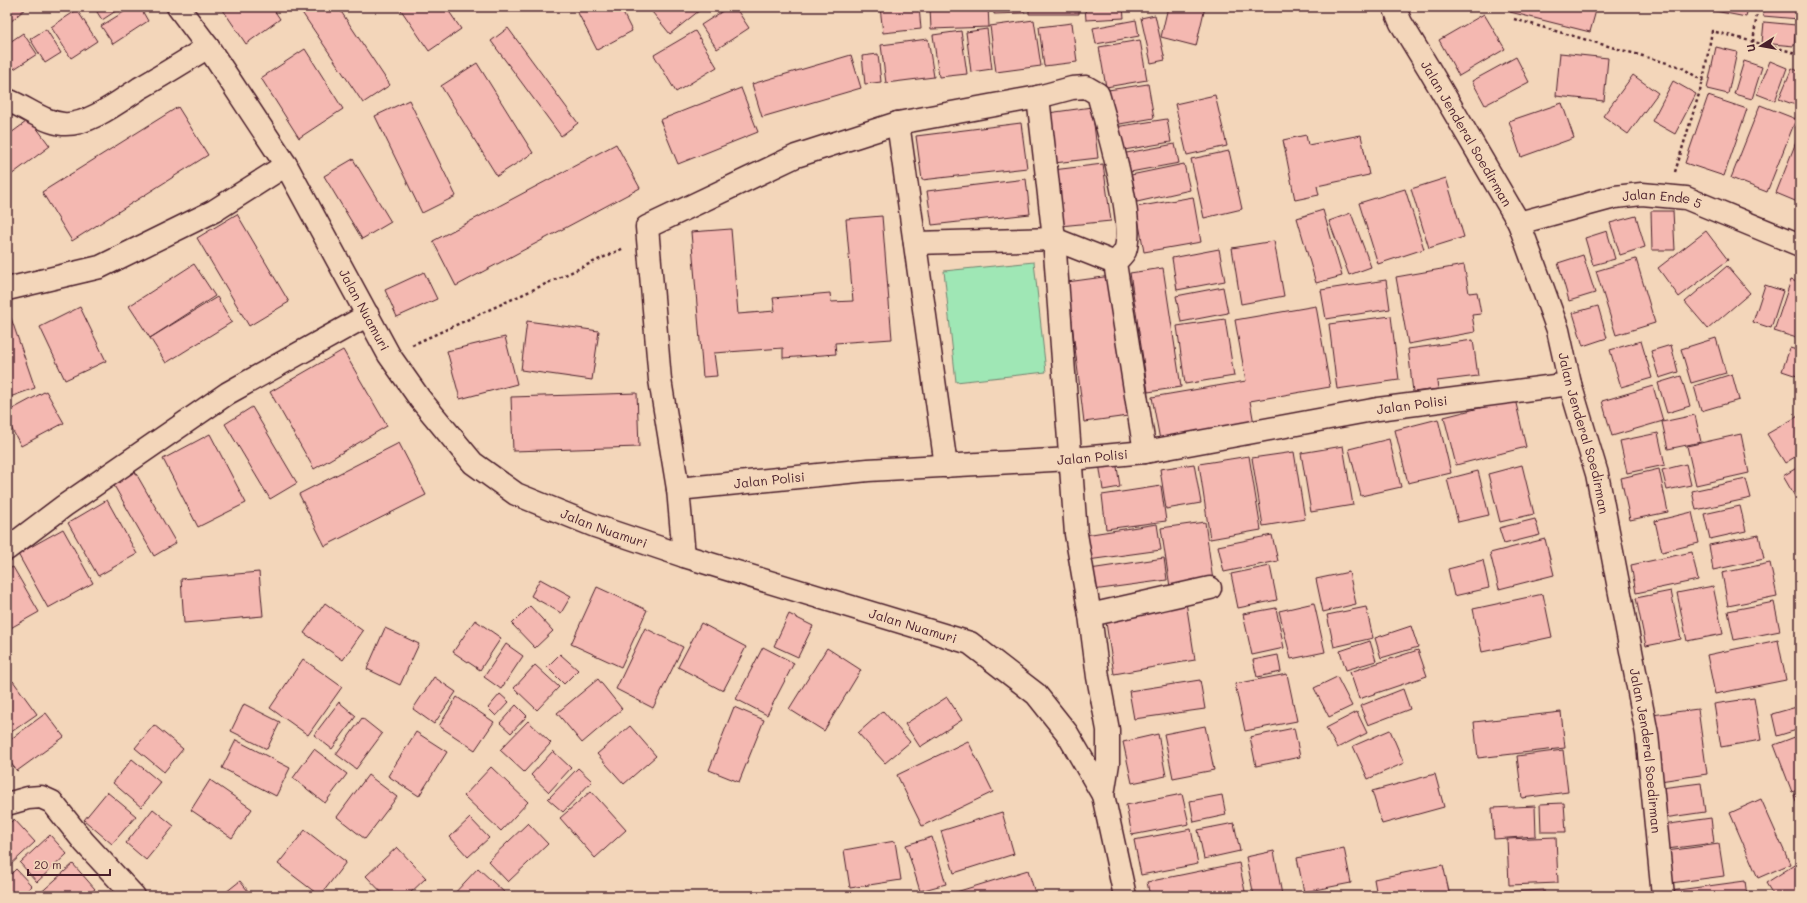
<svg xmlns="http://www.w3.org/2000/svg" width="1807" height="903" font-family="Mali,sans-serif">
<rect width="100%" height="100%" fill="#f3d6ba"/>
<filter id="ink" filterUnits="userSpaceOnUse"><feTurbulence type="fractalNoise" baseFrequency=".025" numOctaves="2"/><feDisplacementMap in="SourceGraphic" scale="8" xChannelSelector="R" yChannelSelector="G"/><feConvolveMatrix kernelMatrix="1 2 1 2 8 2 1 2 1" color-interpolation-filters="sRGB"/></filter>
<g filter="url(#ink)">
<path fill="#9fe7b5" stroke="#748370" d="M1034,262l12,110 -90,10 -12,-111z"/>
<path fill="#f4b8b1" stroke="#4a1f2b" d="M7,7h20l-20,18z
M94,7h28l-20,13z
M132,7h8l8,14 -35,23 -12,-18z
M221,7h51l8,12 -34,25z
M306,7h32l52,78 -27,18 -62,-92z
M399,7h47l15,22 -32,22z
M575,7h45l12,24 -35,19z
M648,7h49l3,3 -30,24z
M729,7h6l14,21 -32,21 -16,-24z
M880,7h39l2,22 -38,4z
M930,7h58l1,20 -58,2z
M994,7h30v6l-30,1z
M1029,7h50v7h-50z
M1085,7h38l1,11 -38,2z
M1168,7h37l-9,39 -35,-9z
M1511,7h86l-7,25 -80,-20z
M1716,7h32l-2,10 -31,-6z
M1764,7h36l-1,12 -36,-3z
M77,10l20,31 -26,17 -20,-31z
M1484,14l21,35 -46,27 -20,-36z
M1155,15l10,45 -14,3 -10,-45z
M1034,20l7,46 -45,6 -6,-46z
M1136,20l3,16 -43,8 -3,-16z
M1764,22l32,3 -2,21 -32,-3z
M1072,23l5,39 -33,4 -5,-39z
M508,28l70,95 -17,13 -70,-95z
M46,29l15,24 -16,10 -15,-24z
M987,29l5,40 -21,3 -5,-40z
M695,31l22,36 -41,25 -22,-37z
M961,31l6,43 -28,3 -6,-42z
M23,33l14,21 -23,15 -7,-10v-15z
M928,39l6,38 -48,6 -5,-38z
M1140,40l7,40 -41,7 -7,-40z
M1716,47l21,5 -9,42 -21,-5z
M305,49l38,60 -44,29 -38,-60z
M1560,53l48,5 -4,43 -48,-5z
M878,54l3,28 -16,2 -3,-28z
M851,55l10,33 -99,29 -10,-33z
M1516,57l13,25 -44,23 -13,-24z
M1744,61l18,6 -10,32 -18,-5z
M1770,61l17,7 -12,33 -18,-7z
M477,63l56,90 -36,23 -56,-90z
M1792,68l8,4v28l-2,6 -19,-7z
M1633,75l25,18 -30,41 -25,-18z
M1673,81l23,13 -21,40 -23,-13z
M1148,84l6,34 -40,7 -6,-35z
M741,88l17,44 -80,32 -18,-44z
M1215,95l12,51 -40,9 -12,-51z
M1708,96l39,13 -23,67 -39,-13z
M409,100l47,96 -34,17 -47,-97z
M1562,103l12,35 -53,19 -12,-36z
M1760,105l36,14 -29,73 -36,-14z
M178,107l30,48 -136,86 -30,-49z
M1092,107l6,51 -44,5 -6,-50z
M30,119l20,27 -43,32v-42z
M1167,119l4,23 -53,9 -3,-24z
M1021,123l6,45 -105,12 -6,-44z
M1800,132v71l-24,-10z
M1306,135l2,10 53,-10 8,40 -52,11 2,9 -24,5 -12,-60z
M616,144l24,44 -184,98 -23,-45z
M1175,144l4,19 -54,10 -4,-19z
M1229,151l13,58 -38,9 -13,-59z
M353,159l38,63 -29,17 -38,-63z
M1103,164l8,57 -51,5 -7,-56z
M1184,164l6,26 -53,12 -6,-27z
M1446,178l18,59 -35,11 -18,-59z
M1026,179l4,35 -98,11 -5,-34z
M1405,189l19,60 -46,15 -19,-61z
M1193,197l8,45 -57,10 -8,-45z
M1323,210l19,66 -26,7 -19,-65z
M1651,211h22l2,39h-23z
M1351,213l20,54 -22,8 -20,-54z
M237,214l52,88 -40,24 -52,-88z
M882,216l10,123 -57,4 1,11 -53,4v-10l-69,5 3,23 -14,1 -12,-145 40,-3 7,85 37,-3 -2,-13 57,-5 1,9 22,-1 -7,-82z
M1636,216l9,31 -25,8 -10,-32z
M1607,231l8,28 -22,6 -8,-27z
M1706,231l22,29 -49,37 -21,-29z
M1274,241l10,55 -43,8 -9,-56z
M1219,249l6,32 -48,9 -5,-32z
M1583,255l12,38 -26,8 -11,-38z
M1636,259l19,64 -39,12 -20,-64z
M194,264l21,32 -65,42 -21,-32z
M1464,265l5,28 8,-1 4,22 -9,1 3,17 -67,12 -12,-67z
M1727,266l23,27 -42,36 -23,-27z
M1163,268l18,119 -33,5 -18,-119z
M424,272l13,27 -40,18 -12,-27z
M1111,276l17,140 -44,6 -17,-140z
M1386,280l4,29 -64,10 -5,-29z
M1791,280l9,3v56l-26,-8z
M1765,285l18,6 -12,37 -18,-6z
M1223,287l5,26 -47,9 -5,-26z
M217,297l15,25 -66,41 -16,-25z
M1316,306l14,81 -80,14 4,23 -94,16 -8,-43 94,-16 -11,-61z
M1598,306l9,32 -24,8 -10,-33z
M80,307l26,54 -41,19 -25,-53z
M1391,316l8,64 -62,9 -8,-65z
M11,318l24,70 -28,10v-78z
M1225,319l9,57 -49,8 -8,-58z
M527,321l72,10 -7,49 -71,-10z
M505,337l12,47 -57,15 -13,-48z
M1716,338l10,35 -35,10 -10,-34z
M1473,340l5,36 -41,5 1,8 -25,3 -5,-43z
M1641,341l11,37 -31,9 -11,-37z
M1671,345l7,27 -19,6 -8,-27z
M1790,348l10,3v26l-18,-6z
M343,350l44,76 -73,43 -44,-77z
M1732,374l7,26 -38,11 -7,-25z
M1681,376l9,30 -23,7 -9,-30z
M1653,386l10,35 -51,15 -10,-35z
M46,391l18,32 -43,23 -14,-26v-8z
M637,393l2,54 -126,4 -2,-54z
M1515,399l11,48 -70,18 -12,-48z
M252,407l45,76 -27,16 -45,-75z
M1695,415l6,27 -33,7 -6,-27z
M1800,415v39l-15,9 -18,-29z
M1438,419l13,54 -43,10 -13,-53z
M1658,433l7,32 -38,8 -7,-32z
M210,434l36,69 -48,24 -35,-68z
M1741,434l8,39 -53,12 -9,-39z
M1389,439l12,48 -40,9 -12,-47z
M399,443l27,52 -101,51 -26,-52z
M1343,446l10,59 -42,7 -10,-59z
M1294,452l11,67 -42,7 -11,-68z
M1249,456l12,74 -51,9 -11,-75z
M1116,460l4,27 -17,3 -4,-27z
M1194,464l7,39 -35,6 -6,-40z
M1686,464l5,21 -24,5 -5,-20z
M1522,465l12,49 -34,8 -12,-48z
M1800,466v32l-3,2 -14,-24z
M1659,469l9,43 -38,8 -9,-42z
M134,470l42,73 -22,13 -42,-74z
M1478,471l11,44 -31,7 -11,-43z
M1746,479l5,19 -55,12 -4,-19z
M1161,486l5,35 -60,8 -4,-34z
M107,500l30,54 -39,22 -30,-53z
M1740,506l6,25 -36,8 -6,-25z
M1692,512l7,31 -37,9 -7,-31z
M1535,519l5,16 -36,9 -5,-16z
M1205,522l8,59 -43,6 -9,-59z
M1157,524l4,26 -73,10 -3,-25z
M63,529l30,54 -45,25 -30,-54z
M1272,535l6,26 -54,11 -6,-26z
M1759,535l5,24 -51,11 -4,-25z
M1545,539l9,36 -55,14 -9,-36z
M1692,552l6,28 -62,13 -5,-28z
M1164,558l3,22 -74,10 -3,-21z
M1483,560l6,28 -35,8 -6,-27z
M1770,563l7,33 -49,10 -6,-33z
M1270,566l7,34 -39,8 -7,-34z
M13,567l26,45 -32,18v-60z
M259,572l4,44 -79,7 -3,-44z
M1349,572l7,32 -33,8 -7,-33z
M540,579l31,17 -10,17 -30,-17z
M1713,586l10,48 -36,7 -10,-48z
M597,587l50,23 -26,57 -50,-23z
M1671,591l10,48 -35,7 -10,-48z
M1543,594l9,43 -70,15 -9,-43z
M1186,602l9,58 -81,14 -9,-58z
M1774,602l6,29 -46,9 -6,-29z
M325,603l38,28 -20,29 -39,-27z
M1314,603l11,49 -34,7 -12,-48z
M530,606l23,25 -18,17 -23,-24z
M1366,607l7,31 -39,9 -7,-32z
M1276,608l8,40 -32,7 -9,-41z
M789,614l24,12 -15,31 -24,-11z
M475,620l26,18 -21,32 -27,-18z
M701,623l45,24 -23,44 -45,-24z
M1411,626l7,21 -37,11 -6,-20z
M385,628l34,16 -19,41 -33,-16z
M645,628l38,19 -30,61 -37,-19z
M1778,640l8,40 -71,14 -8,-39z
M1370,641l6,20 -30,9 -6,-19z
M506,644l17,12 -22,33 -17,-12z
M763,647l31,16 -27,52 -31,-16z
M827,648l34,22 -37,61 -35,-22z
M1418,650l9,26 -68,23 -9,-27z
M560,654l18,16 -14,14 -17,-17z
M1278,655l3,17 -24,5 -4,-17z
M303,659l39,28 -34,48 -38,-27z
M535,665l24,22 -22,23 -23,-22z
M1287,674l10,47 -52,10 -10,-47z
M434,677l22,15 -22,32 -21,-15z
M1337,677l15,29 -23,11 -15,-29z
M598,679l24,30 -40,34 -25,-30z
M1200,680l5,29 -71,10 -5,-28z
M13,681l24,33 -30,21v-50z
M1403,689l7,20 -42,16 -8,-19z
M500,694l9,8 -13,14 -8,-8z
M457,697l37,25 -19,28 -36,-24z
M947,697l15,23 -42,27 -15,-23z
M1754,698l7,42 -40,7 -7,-43z
M339,702l17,14 -24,33 -18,-14z
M244,704l36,18 -13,27 -36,-18z
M516,705l11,11 -16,17 -11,-10z
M1800,706v23l-23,7 -5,-22z
M734,707l30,13 -25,62 -30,-12z
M1698,709l9,65 -47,7 -8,-66z
M883,711l27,31 -25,21 -27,-30z
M1357,712l10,21 -30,15 -11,-20z
M1561,712l4,36 -87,10 -4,-36z
M46,713l18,24 -47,34 -10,-13v-16z
M362,718l20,16 -26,35 -20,-15z
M528,721l23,22 -27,29 -24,-22z
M154,725l29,24 -19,23 -29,-24z
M630,726l26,30 -32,28 -27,-30z
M1205,726l9,44 -41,8 -9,-44z
M1294,728l6,29 -44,9 -6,-29z
M1390,730l14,33 -36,16 -15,-33z
M416,732l31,20 -28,44 -31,-20z
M1158,734l8,42 -34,7 -9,-41z
M1800,735v54l-8,3 -18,-47z
M236,740l54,28 -14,28 -54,-28z
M968,741l25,51 -71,34 -25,-51z
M314,749l33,25 -22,29 -32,-25z
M1563,750l5,42 -46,6 -5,-42z
M553,751l18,17 -22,24 -18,-17z
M132,759l29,24 -20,24 -28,-24z
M491,767l37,35 -27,29 -37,-35z
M578,768l14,13 -29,31 -15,-13z
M1435,774l9,33 -62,17 -10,-33z
M368,775l29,22 -32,42 -28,-22z
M210,780l42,29 -20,29 -41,-28z
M1701,783l4,29 -48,7 -4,-30z
M591,791l35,39 -31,28 -35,-40z
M107,792l29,24 -24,28 -28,-24z
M1800,793v20l-6,-18z
M1182,794l7,30 -57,11 -6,-30z
M1222,795l4,20 -32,7 -4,-21z
M1761,799l29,65 -32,14 -28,-65z
M1564,803l2,29h-25l-1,-28z
M1535,806l1,30 -42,3 -2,-31z
M153,809l21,17 -28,34 -20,-17z
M1002,812l12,42 -60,19 -13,-42z
M470,818l19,20 -21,19 -18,-20z
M1711,818l3,25 -47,6 -4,-24z
M14,819l21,23 -28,26v-42z
M528,823l20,21 -40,38 -20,-21z
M1234,823l6,28 -36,8 -6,-29z
M1191,829l7,35 -57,11 -7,-35z
M305,830l41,32 -26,34 -42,-32z
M50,835l17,19 -30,28 -17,-19z
M932,837l14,47 -26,7 -14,-46z
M1556,837l2,46 -49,2 -2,-46z
M895,841l6,39 -51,8 -6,-38z
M1719,844l5,32 -61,8 -4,-32z
M397,847l29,31 -19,18h-22l-19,-20z
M1344,848l7,35 -47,9 -7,-34z
M1274,851l8,44 -28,1 -8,-39z
M1799,862l1,2v32h-26l-8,-13z
M1239,863l7,33h-96l-3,-14z
M73,864l22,25 -8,7h-50z
M1443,865l7,31h-73l-3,-17z
M478,868l27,25 -3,3h-50z
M16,869l16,17 -11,10h-14v-18z
M1028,870l8,26h-93z
M240,881l12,15h-31z
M1745,881l2,15h-75l-1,-5z
M1544,890v6h-59v-3z"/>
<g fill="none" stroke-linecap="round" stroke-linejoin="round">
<defs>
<g id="minor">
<path id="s1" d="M178,7l30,40 78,118 103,190 31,44 53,64 43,31 79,32 89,30 286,87 66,51 31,39 36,62 22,101"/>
<path id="s2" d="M1394,7l7,16 28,46 90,154 39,107 12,54 27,90 50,260 16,162"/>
<path d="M1038,97l16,142 22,295 14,81 8,62 10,53v33l-5,32"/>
<path d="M7,100c19,7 36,22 56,24 25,2 57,-23 77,-36 23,-13 45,-27 68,-41"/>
<path d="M898,123l48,343"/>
<path id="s3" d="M1519,223l96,-26 27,-3 44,4 114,47"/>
<path d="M915,243l139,-4 61,24"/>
<path d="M7,289l93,-22 114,-56 72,-46"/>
<path d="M678,489l-18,-109 -13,-153 149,-71 102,-33 140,-26 34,-9 14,-1 12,7c9,32 38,128 27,157 -2,4 -7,8 -10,12l30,189"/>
<path d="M7,549l57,-43 164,-113 140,-78"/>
<path id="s4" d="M684,556l-6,-67 190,-19 203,-11 74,-7 233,-43 192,-25"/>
<path d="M1090,615l120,-27"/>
<path d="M7,804l21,-6 13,-1 11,5 32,40 50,54"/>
</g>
</defs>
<use href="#minor" stroke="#4a1f2b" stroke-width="25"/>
<path stroke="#4a1f2b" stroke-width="2.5" stroke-dasharray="3 3" stroke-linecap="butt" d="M1514,19l167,48 22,14
M1753,42l5,-35
M1675,172l28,-91 9,-50 88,23
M412,345l212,-97"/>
<use href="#minor" stroke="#f3d6ba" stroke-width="22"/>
</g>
</g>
<g text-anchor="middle" stroke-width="3" stroke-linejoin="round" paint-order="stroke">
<g font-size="13" fill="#4a1f2b" stroke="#f3d6ba">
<text dy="5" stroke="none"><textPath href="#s2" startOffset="146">Jalan Jenderal Soedirman</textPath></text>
<text dy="5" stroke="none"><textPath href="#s3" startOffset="147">Jalan Ende 5</textPath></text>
<text dy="5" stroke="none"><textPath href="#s1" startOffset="356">Jalan Nuamuri</textPath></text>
<text dy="5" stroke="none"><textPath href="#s4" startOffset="807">Jalan Polisi</textPath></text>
<text dy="5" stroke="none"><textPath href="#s2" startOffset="470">Jalan Jenderal Soedirman</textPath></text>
<text dy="5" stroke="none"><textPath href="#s4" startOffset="483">Jalan Polisi</textPath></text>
<text dy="5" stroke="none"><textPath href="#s4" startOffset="159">Jalan Polisi</textPath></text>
<text dy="5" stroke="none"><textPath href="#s1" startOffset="692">Jalan Nuamuri</textPath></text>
<text dy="5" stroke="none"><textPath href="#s1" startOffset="1016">Jalan Nuamuri</textPath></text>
<text dy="5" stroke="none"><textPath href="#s2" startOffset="794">Jalan Jenderal Soedirman</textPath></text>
</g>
</g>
<rect width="1807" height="903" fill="none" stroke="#f3d6ba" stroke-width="24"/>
<rect x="12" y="12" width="1783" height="879" fill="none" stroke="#4a1f2b" stroke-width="1.5" filter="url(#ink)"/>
<g transform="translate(1761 46) rotate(259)" stroke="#f3d6ba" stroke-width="3" paint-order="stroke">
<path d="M0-3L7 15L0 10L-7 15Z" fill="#4a1f2b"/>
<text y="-6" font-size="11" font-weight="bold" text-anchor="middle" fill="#4a1f2b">U</text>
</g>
<path d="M28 869v6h82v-6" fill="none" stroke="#4a1f2b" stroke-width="2"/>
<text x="34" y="869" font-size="12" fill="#4a1f2b" stroke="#f3d6ba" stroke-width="3" paint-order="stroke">20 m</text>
</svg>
